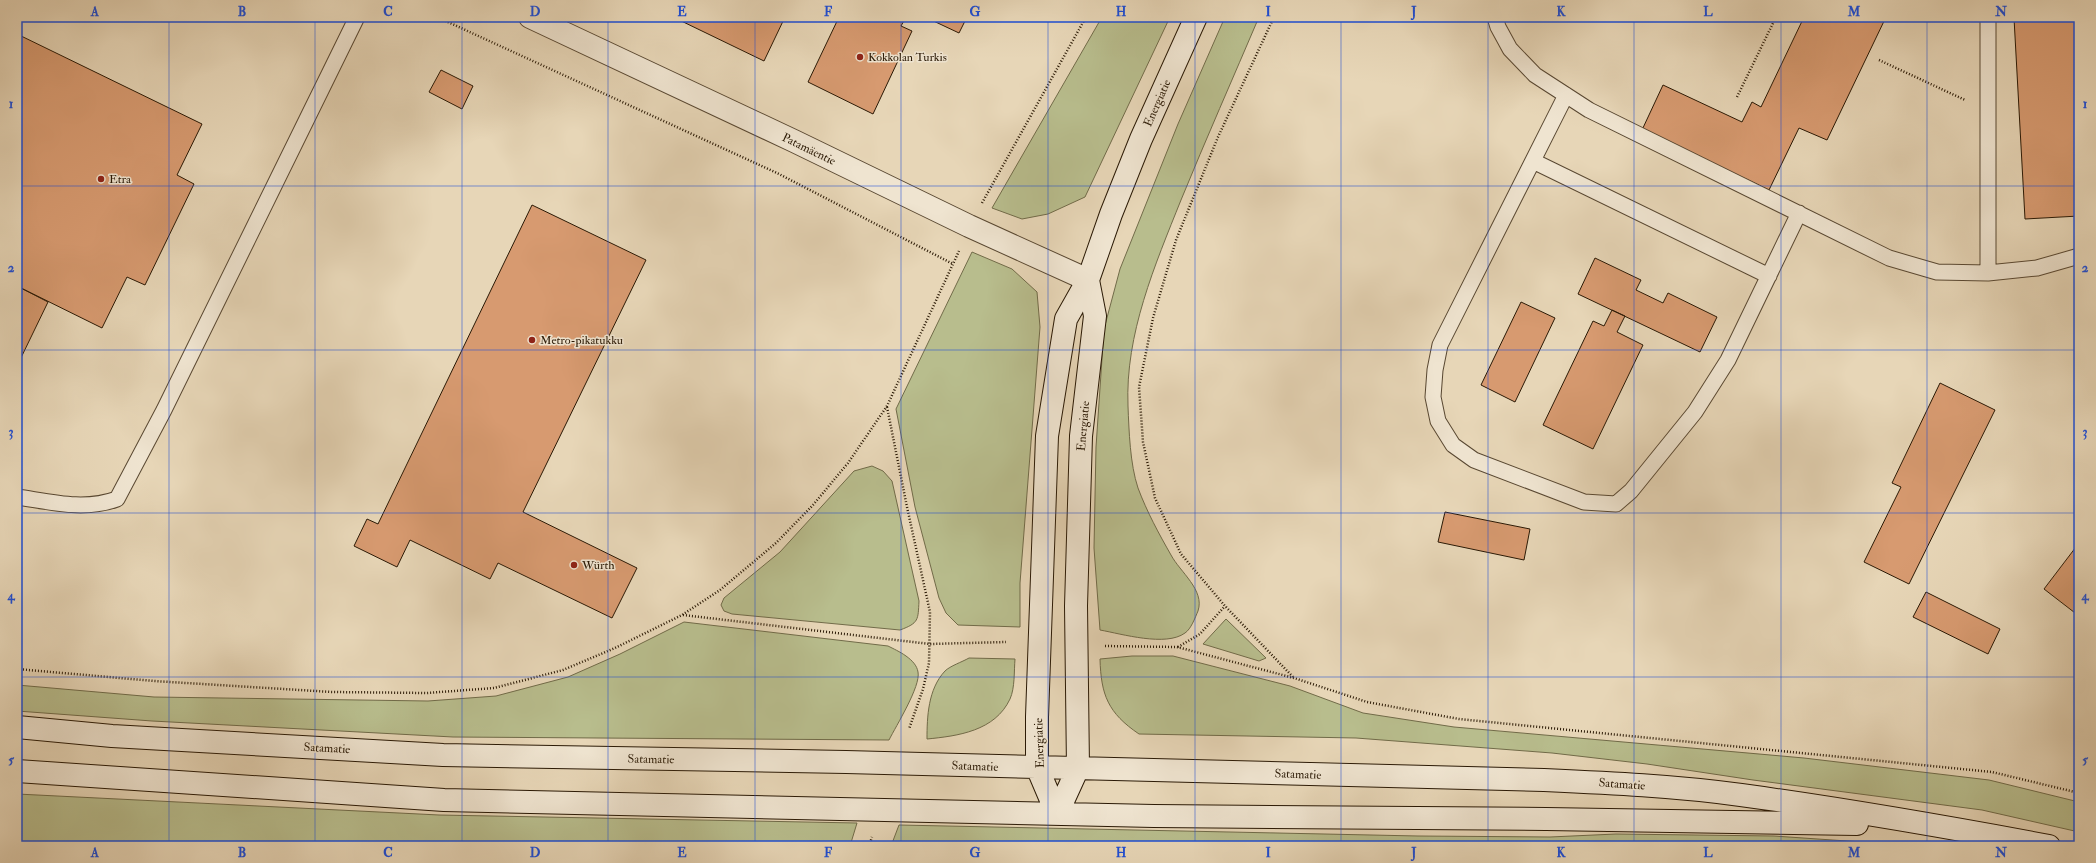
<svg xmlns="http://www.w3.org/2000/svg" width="2096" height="863" font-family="'IM FELL Double Pica',serif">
<rect width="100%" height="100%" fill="#e7d6b7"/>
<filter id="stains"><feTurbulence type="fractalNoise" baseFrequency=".005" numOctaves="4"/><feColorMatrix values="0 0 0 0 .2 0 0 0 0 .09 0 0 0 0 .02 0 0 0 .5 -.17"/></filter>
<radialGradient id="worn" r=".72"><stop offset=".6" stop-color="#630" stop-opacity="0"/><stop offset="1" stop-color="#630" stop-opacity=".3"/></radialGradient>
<path fill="#b8bd8d" stroke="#716b49" d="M1102,17h68l-85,180 -37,17 -26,5 -30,-11z
M1225,17h34c-26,61 -53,122 -78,183 -26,65 -56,134 -53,206 1,25 2,58 10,82 9,24 21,46 33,67 9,17 34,35 27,56 -3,7 -7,18 -13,22 -19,14 -63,1 -85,-3l-6,-82 2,-101 8,-118 16,-60 58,-145z
M972,252l40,17 25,23 3,35 -20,256v44l-62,-2 -12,-12 -7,-15 -24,-91 -19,-98z
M872,466l11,5 9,10 27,120c-1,19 0,22 -19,29l-168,-16 -8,-3 -3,-6 3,-7 56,-46 74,-81z
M1226,619l40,39 -7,3 -56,-17z
M684,622l204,24c10,5 28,13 30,26 3,14 -22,54 -29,68l-436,-3 -301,-16 -135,-10v-26l137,12 274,4 68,-5 72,-19 52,-23z
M1132,656h41l117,30 73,27 91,14 350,31 185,22 90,22v30l-97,-22 -229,-30 -106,-16 -95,-11 -196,-15 -217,-4c-31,-21 -38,-39 -39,-75z
M969,658l46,1c-1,12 0,29 -5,40 -15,32 -52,37 -83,40 0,-22 1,-50 18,-68 5,-5 17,-9 24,-13z
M17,794l422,21 418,8 -7,23h-833z
M899,825l519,11 132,1 66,-3 158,2 146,10 -299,-1 -730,1z"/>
<path fill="#d79a70" stroke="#2a1905" d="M673,17h112l-21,44z
M839,17h67l-5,9 11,5 -39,83 -65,-32z
M925,17h42l-8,16z
M1804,17h82l-59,123 -28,-12 -30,62 -127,-60 21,-45 79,37 10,-20 9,5z
M2079,17v199l-54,3 -11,-201z
M17,34l185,90 -25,51 17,9 -49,101 -18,-8 -25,51 -85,-42z
M441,70l32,16 -11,23 -33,-17z
M532,205l114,55 -123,252 114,56 -25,50 -114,-55 -8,16 -80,-39 -13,27 -43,-21 13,-27 11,5z
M1595,258l46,22 -5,10 27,13 5,-10 49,24 -17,35 -122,-58z
M17,286l31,16 -31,64z
M1521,302l34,16 -40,84 -34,-17z
M1612,310l13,6 -8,16 26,13 -50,104 -50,-24 50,-104 11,5z
M1940,383l55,27 -86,174 -45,-22 37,-75 -9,-4z
M1445,512l85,17 -6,31 -86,-18z
M2079,543v73l-35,-27z
M1926,592l74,37 -12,25 -75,-37z"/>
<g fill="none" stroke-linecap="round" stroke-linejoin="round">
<defs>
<path id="lane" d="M1495,17l3,10 12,22 25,26 54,35 300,148 48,14 51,1 49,-5 42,-12
M1566,95l-126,250 -5,25 -2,27 5,24 15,24 21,15 110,42 32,2 15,-13 64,-79 33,-52 71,-147
M1533,161l236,115
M1988,273v-256
M17,497c34,5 67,14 100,2l47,-89 193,-393"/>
<path id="street" d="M530,17l264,124 175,85 119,54"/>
<path id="secondary" d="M17,727l95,9 331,19 403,7 698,18c66,3 132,6 197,15 103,14 206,32 308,51
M17,771l427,29 710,16 392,3 311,5
M1057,814l-20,-47v-50l10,-281 19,-117 22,-39 23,-66 30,-75 55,-122
M1057,814l21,-46 -2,-162 5,-170 14,-120 -7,-36"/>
</defs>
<use href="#lane" stroke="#594832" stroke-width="17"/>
<use href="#street" stroke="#594832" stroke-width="24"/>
<use href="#secondary" stroke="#2a1905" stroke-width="24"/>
<path stroke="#2a1905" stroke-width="2.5" stroke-dasharray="1 2" stroke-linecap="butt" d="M437,17l340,156 176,91
M1274,17l-56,120 -42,103 -23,78 -14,69 4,55 12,56 26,56 44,52 68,71
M1879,60l86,40
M1737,97l39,-80
M982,203l104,-186
M887,407l20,100 23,105 -1,51 -6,26 -14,40
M683,615l247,29 76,-2
M1105,646l72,1 117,31 73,24 92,17 533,53 87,21
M1178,647l22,-13 25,-28
M17,669l137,12 178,11 95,1 67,-5 69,-18 52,-22 67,-33 38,-25 56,-47 37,-38 35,-42 39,-57 72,-155
M869,846l3,-9"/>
<use href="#lane" stroke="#efe4d0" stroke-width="15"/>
<use href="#street" stroke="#efe4d0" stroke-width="22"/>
<use href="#secondary" stroke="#efe4d0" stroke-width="22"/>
</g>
<path fill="none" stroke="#1d4ed8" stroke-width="1" stroke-opacity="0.55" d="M169,17v829M315,17v829M462,17v829M608,17v829M755,17v829M901,17v829M1048,17v829M1195,17v829M1341,17v829M1488,17v829M1634,17v829M1781,17v829M1927,17v829M17,186h2062M17,350h2062M17,513h2062M17,677h2062"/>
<g fill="#8f2418" stroke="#efe4d0" stroke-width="1.5">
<circle cx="860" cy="57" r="4"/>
<circle cx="101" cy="179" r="4"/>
<circle cx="532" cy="340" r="4"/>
<circle cx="574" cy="565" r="4"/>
</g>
<g text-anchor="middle" stroke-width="3" stroke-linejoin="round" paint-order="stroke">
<g font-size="12" fill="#2a1905" stroke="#efe4d0" text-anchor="start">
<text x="868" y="61">Kokkolan Turkis</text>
<text x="109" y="183">Etra</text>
<text x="540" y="344">Metro-pikatukku</text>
<text x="582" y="569">Würth</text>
</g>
<g font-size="12" fill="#2a1905" stroke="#efe4d0">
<text transform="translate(1157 103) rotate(-66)" y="4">Energiatie</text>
<text transform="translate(809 149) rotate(26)" y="4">Patamäentie</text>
<text transform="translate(1083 426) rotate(-85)" y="4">Energiatie</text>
<text transform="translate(1039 743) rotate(-92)" y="4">Energiatie</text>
<text transform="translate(327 748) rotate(3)" y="4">Satamatie</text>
<text transform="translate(651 759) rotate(1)" y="4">Satamatie</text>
<text transform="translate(975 766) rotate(2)" y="4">Satamatie</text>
<text transform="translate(1298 774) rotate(2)" y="4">Satamatie</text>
<text transform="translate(1622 784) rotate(4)" y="4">Satamatie</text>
</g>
</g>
<rect width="2096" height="863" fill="none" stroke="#e7d6b7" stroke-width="44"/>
<rect x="22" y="22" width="2052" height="819" fill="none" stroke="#1d4ed8" stroke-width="1.5"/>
<g font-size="13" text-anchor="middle" font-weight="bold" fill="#1d4ed8">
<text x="95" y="16">A</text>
<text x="242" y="16">B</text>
<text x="388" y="16">C</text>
<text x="535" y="16">D</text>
<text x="682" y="16">E</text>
<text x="828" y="16">F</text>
<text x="975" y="16">G</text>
<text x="1121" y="16">H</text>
<text x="1268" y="16">I</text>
<text x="1414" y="16">J</text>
<text x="1561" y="16">K</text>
<text x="1708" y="16">L</text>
<text x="1854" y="16">M</text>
<text x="2001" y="16">N</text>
<text x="11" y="108">1</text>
<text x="2085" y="108">1</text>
<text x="11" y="272">2</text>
<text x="2085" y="272">2</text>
<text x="11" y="436">3</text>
<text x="2085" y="436">3</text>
<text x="11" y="600">4</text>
<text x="2085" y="600">4</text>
<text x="11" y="764">5</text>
<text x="2085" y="764">5</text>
<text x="95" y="857">A</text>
<text x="242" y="857">B</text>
<text x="388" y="857">C</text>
<text x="535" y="857">D</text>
<text x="682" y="857">E</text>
<text x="828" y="857">F</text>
<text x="975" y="857">G</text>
<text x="1121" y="857">H</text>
<text x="1268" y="857">I</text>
<text x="1414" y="857">J</text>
<text x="1561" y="857">K</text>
<text x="1708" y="857">L</text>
<text x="1854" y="857">M</text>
<text x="2001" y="857">N</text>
</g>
<rect width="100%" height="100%" filter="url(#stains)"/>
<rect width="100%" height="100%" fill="url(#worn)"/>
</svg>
